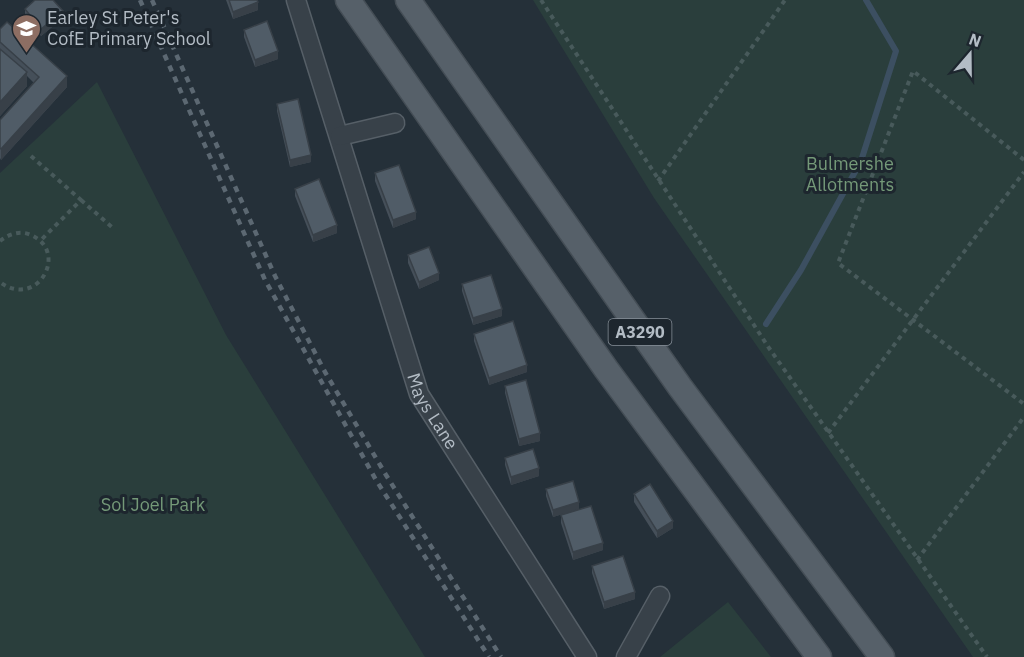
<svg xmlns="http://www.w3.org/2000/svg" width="1024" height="657" font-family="'IBM Plex Sans',sans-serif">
<rect width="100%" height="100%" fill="#253039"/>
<path fill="#2a3e3c" d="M533,0h491v657h-51l-319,-459z
M97,82l129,253 199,322h-425v-484z
M728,602l43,55h-111z"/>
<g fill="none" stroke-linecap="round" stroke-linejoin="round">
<path stroke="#3c4f61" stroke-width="6" d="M766,324l35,-54 60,-109 35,-110 -30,-51"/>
<defs>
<g id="minor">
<path id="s1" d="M296,0l123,394 168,263"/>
<path d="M340,136l55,-13"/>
<path d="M626,657l34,-61"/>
</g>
<path id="major" d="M348,0l258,369 213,288
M408,0l272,387 202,270"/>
</defs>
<use href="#minor" stroke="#565f67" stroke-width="21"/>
<use href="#major" stroke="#444d55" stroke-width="27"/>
<path stroke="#485a5b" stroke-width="4" stroke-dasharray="4.5 4.5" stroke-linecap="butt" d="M541,0l228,348 218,309
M31,156l50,44 -41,41
M1024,160l-111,-89 -75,192 186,141
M658,181l127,-181
M81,200l32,28
M0,241c9,-7 20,-11 31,-6 39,17 6,75 -31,47
M828,433l196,-261
M917,560l107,-143"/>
<use href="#minor" stroke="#384149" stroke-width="18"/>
<use href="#major" stroke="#566069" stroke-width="24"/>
<path stroke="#5c6872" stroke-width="4.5" stroke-dasharray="6 6" stroke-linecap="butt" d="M140,0l125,280 111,200 113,177
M152,0l123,276 50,96 61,103 115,182"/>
</g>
<path fill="#454f59" d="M226,0h31l1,10 -25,9z
M25,9l38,9 -22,18 -16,-20z
M0,29l67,58 -66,73 -1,-2v-38l34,-37 -7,-7v10l-27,30z
M244,30l34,29 -23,8 -11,-30z
M277,104l34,58 -21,5 -13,-56z
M375,173l41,46 -23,9 -18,-47z
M295,189l42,44 -24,9 -18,-46z
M408,255l31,25 -20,9 -11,-26z
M462,284l40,32 -29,9 -11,-34z
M474,334l53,38 -38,13 -15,-44z
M505,386l35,55 -21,5 -14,-53z
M505,458l34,18 -28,9 -6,-20z
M546,489l33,20 -26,8 -7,-21z
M634,494l39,34 -16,10 -23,-36z
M561,515l42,35 -30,10 -12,-37z
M592,566l43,33 -31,10 -12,-36z"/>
<path fill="#384048" d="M258,2v8l-25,9v-7z
M63,11v7l-22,18v-7z
M278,51v8l-23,8v-7z
M27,72v14l-27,30v-14z
M67,76v11l-66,73v-11z
M311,155v7l-21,5v-7z
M416,212v7l-23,9v-8z
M337,225v8l-24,9v-7z
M439,273v7l-20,9v-7z
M502,309v7l-29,9v-7z
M527,365v7l-38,13v-7z
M540,433v8l-21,5v-7z
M539,468v8l-28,9v-8z
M579,502v7l-26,8v-7z
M673,521v7l-16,10v-7z
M603,543v7l-30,10v-8z
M635,592v7l-31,10v-7z"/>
<path fill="#505c67" stroke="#384048" stroke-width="1.5" d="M35,0h18l10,11 -22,18 -16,-20z
M229,0h28l1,2 -25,10z
M267,21l11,30 -23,9 -11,-30z
M7,22l60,54 -66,73 -1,-1v-28l39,-43 -39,-35v-13z
M0,49l27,23 -27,30z
M298,99l13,56 -21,5 -13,-56z
M399,165l17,47 -23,8 -18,-47z
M319,179l18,46 -24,10 -18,-46z
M429,247l10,26 -20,9 -11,-27z
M491,275l11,34 -29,9 -11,-34z
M513,321l14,44 -38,13 -15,-44z
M526,380l14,53 -21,6 -14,-53z
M533,449l6,19 -28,9 -6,-19z
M573,481l6,21 -26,8 -7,-21z
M650,484l23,37 -16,10 -23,-37z
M591,506l12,37 -30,9 -12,-37z
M623,556l12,36 -31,10 -12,-36z"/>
<defs>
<symbol id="school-pin" viewBox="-11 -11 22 30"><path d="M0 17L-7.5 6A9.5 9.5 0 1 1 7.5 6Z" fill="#8d6e63" stroke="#1d262e"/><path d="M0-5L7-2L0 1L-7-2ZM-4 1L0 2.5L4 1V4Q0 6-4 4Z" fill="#fff"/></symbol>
</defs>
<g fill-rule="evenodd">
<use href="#school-pin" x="10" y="12" width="33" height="45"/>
</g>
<g text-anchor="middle" stroke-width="6" stroke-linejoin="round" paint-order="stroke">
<rect fill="#1d262e" stroke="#868f98" stroke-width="1.5" x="608.5" y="319" width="63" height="26" rx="4.5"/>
<g font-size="16" font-weight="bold" fill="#b3bcc5">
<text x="640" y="338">A3290</text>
</g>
<g font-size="18" fill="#b3bcc5" stroke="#1d262e" text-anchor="start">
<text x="47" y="24">Earley St Peter's<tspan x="47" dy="21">CofE Primary School</tspan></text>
</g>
<g font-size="18" fill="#749978" stroke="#1d262e">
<text x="850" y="170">Bulmershe<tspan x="850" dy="21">Allotments</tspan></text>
<text x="153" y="511">Sol Joel Park</text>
</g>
<g font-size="18" fill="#b3bcc5" stroke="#1d262e">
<text dy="6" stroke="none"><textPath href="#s1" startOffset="434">Mays Lane</textPath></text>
</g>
</g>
<g transform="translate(970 54) rotate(20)" stroke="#1d262e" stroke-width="4.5" paint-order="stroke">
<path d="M0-4.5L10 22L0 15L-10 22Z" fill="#b3bcc5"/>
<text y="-9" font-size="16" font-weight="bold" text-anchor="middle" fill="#b3bcc5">N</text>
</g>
</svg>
